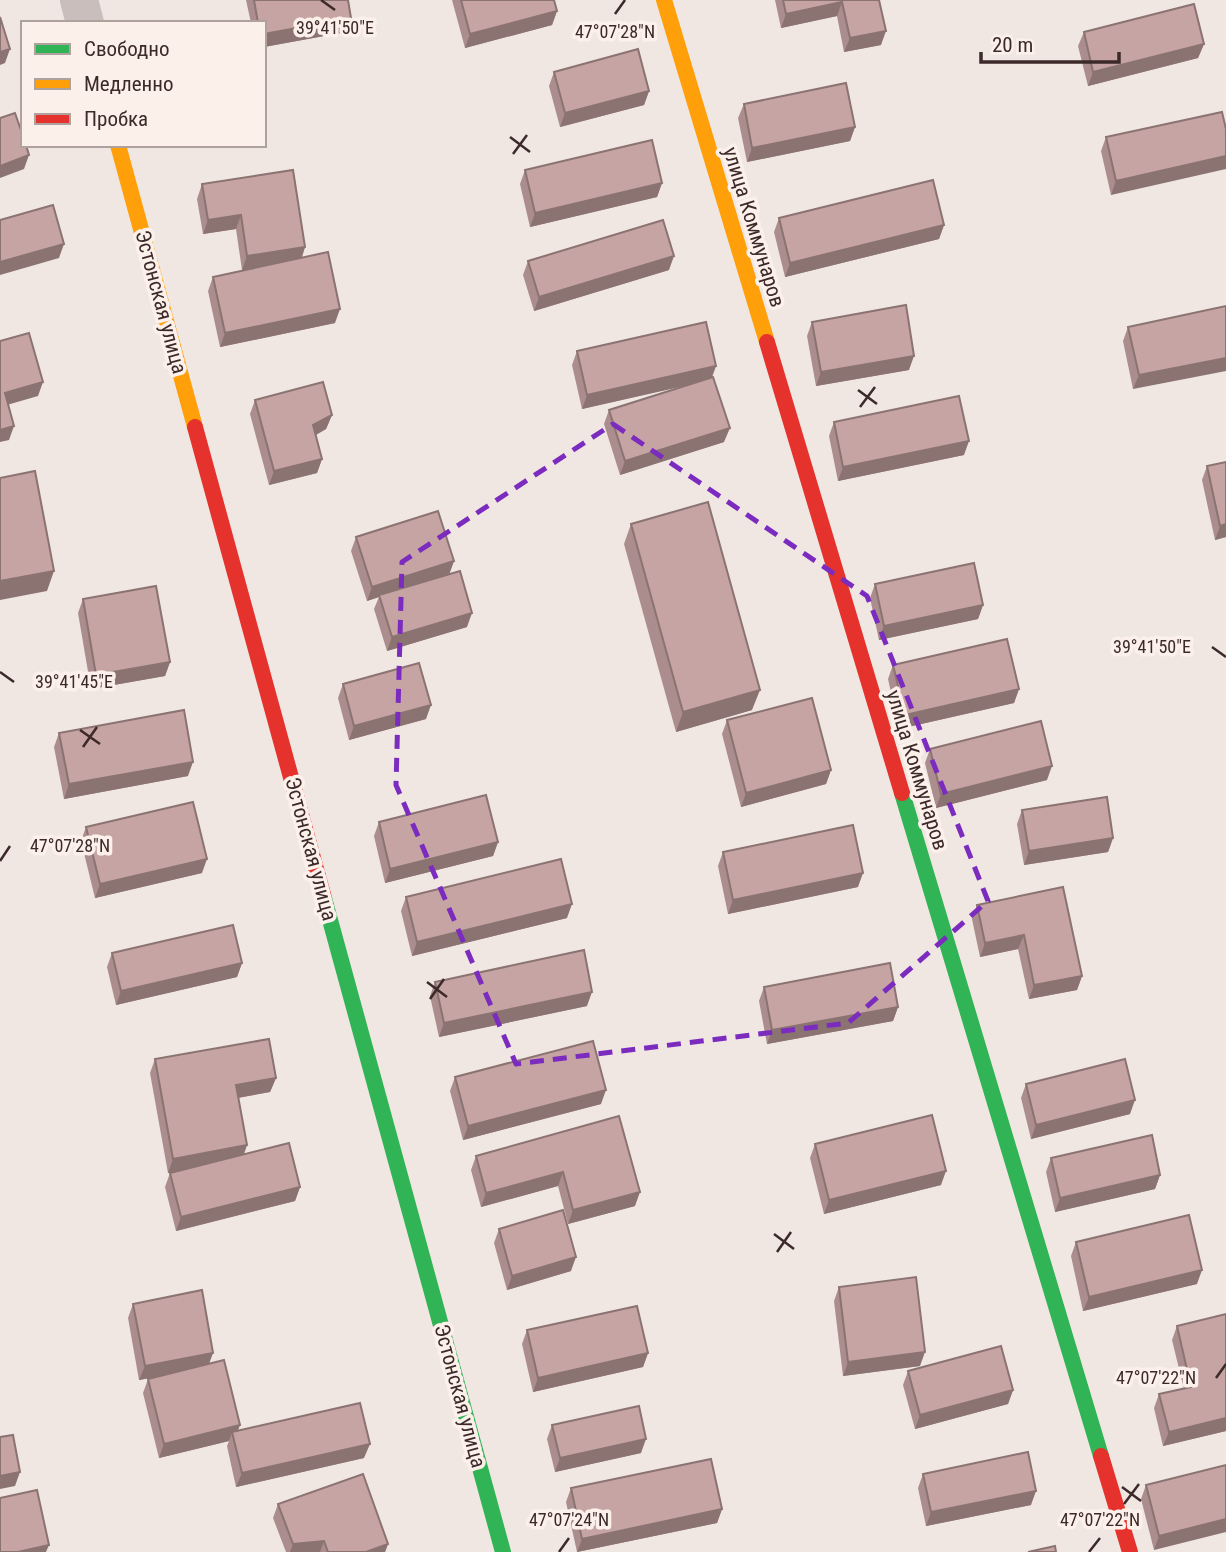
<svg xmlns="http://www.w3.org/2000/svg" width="1226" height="1552" font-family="'Roboto Condensed',sans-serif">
<rect width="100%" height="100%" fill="#f0e7e3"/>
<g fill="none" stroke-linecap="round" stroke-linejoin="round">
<path stroke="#c9bebc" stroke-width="38" d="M79,0l6,23"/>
<path stroke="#30b455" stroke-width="16" d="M902,793l199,663
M324,898l179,654"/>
<path stroke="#ff9f0a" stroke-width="16" d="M664,0l103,342
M118,145l77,282"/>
<path stroke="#e5322d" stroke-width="16" d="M767,342l135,451
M195,427l129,471
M1101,1456l29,96"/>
</g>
<path fill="#aa8d8c" d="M246,0h102l-2,32 -82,15v-24h-13z
M452,0h102l3,11 -5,14 -87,23z
M775,0h104l2,45 -37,7 -7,-36 -56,12z
M1084,32l120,12 -6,14 -110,28 -10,-40z
M554,72l95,19 -5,14 -84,22 -11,-41z
M744,104l111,23 -5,14 -103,21 -9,-44z
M1226,129l-115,66 -10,-44 5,-14z
M525,170l137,13 -5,14 -127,30 -10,-43z
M202,184l103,63 -3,11 33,65 -115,24 -12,-56 5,-14 29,-7 -6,-41 -33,5 -6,-35z
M779,218l165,7 -5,14 -154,38 -11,-45z
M528,261l141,9 -135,41 -11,-36z
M1226,306l-93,83 -10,-48 5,-14z
M812,322l97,48 -93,16 -9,-50z
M577,351l139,15 -5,12 13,64 -104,33 -16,-51 5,-14 85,-27 -112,26 -10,-44z
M255,400l77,15 -6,14 -10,6 6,24 -5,14 -48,12 -19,-71z
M834,422l130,33 -126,26 -9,-45z
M1226,462v75l-11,3 -13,-60 5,-14z
M631,524l121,186 -76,22 -52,-188z
M356,537l98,24 -5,13 18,53 -80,24 -13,-42 5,-12 -12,4 -16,-50z
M875,584l108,21 -5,14 -99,21 -9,-42z
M83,599l87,63 -5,14 -74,13 -13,-76z
M893,665l126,24 -5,14 -115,26 -11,-50z
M343,684l83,35 -77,21 -11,-42z
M727,720l104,50 -5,14 -85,23 -19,-73z
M59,733l129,43 -124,23 -10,-52z
M930,749l117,31 -111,28 -11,-45z
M1022,810l91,28 -5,14 -84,13 -7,-41z
M379,822l119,20 -5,14 -108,27 -11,-47z
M86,827l116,46 -107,25 -14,-57z
M723,852l135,35 -130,27 -10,-48z
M1063,887l19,89 -5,14 -48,9 -11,-50 -38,8 -8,-38 5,-14z
M406,897l161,21 -155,38 -11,-45z
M112,953l130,10 -5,14 -121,28 -9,-38z
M435,982l152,24 -148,31 -9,-41z
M764,987l134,20 -5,14 -126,23 -8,-43z
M155,1059l121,19 -6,14 -32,6 9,47 -3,9 56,33 -5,14 -119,30 -11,-44 5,-14 10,-2 -12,2 -18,-100z
M455,1077l146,27 -138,36 -13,-49z
M1026,1084l104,30 -99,25 -10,-41z
M619,1116l16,90 -67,18 -10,-38 -77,21 -10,-37 5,-14z
M815,1144l126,41 -117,29 -14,-56z
M1051,1158l109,17 -5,14 -100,23 -9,-40z
M499,1229l72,42 -64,19 -13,-47z
M1076,1242l121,42 -114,27 -12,-55z
M839,1287l81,79 -77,10 -9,-75z
M133,1304l77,60 28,67 126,27 -128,29 -9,-41 2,-5 -70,17 -16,-65 5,-14 13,-3 -22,4 -11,-62z
M1226,1314v117l-63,15 -9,-38 5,-14 25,-5 -12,-49 5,-14z
M527,1330l121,23 -5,14 -110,25 -11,-48z
M908,1371l105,19 -5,14 -93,25 -12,-44z
M552,1425l89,28 -86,19 -8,-33z
M1226,1465l-72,85 -13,-51 5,-14z
M923,1474l108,31 -105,21 -8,-38z
M571,1488l151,21 -5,14 -140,29 -11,-50z
M278,1504l110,40 -3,8h-99l-13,-34z"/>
<path fill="#8b7372" d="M842,2l-5,14 -56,12 5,-14z
M557,11l-5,14 -87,23 5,-14z
M351,18l-5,14 -82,15v-13z
M886,31l-5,14 -37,7 6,-14z
M1204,44l-6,14 -110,28 5,-14z
M10,49l-5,14 -5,2v-13z
M649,91l-5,14 -84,22 5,-14z
M855,127l-5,14 -103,21 5,-14z
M29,155l-5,14 -24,9v-12z
M1226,156v13l-115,26 5,-14z
M662,183l-5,14 -127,30 5,-14z
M241,215l-5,14 -33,5 5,-14z
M944,225l-5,14 -154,38 5,-14z
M64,244l-5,14 -59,17v-13z
M305,247l-5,14 -58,9 5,-14z
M674,256l-5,14 -135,41 5,-14z
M340,309l-5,14 -115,24 5,-14z
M914,356l-5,14 -93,16 5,-14z
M1226,358v13l-93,18 6,-14z
M716,366l-5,14 -129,29 5,-14z
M43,382l-5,14 -38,11 5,-14z
M332,415l-6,14 -18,10 5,-14z
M14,426l-5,14 -9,2v-12z
M730,428l-6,14 -104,33 5,-14z
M969,441l-5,14 -126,26 5,-14z
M322,459l-5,14 -48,12 5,-14z
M1226,524v13l-11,3 5,-14z
M454,561l-5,14 -70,20v2l-12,4 5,-14z
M54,571l-7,20 -47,9v-19z
M983,605l-5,14 -99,21 5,-14z
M472,613l-5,14 -80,24 5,-14z
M170,662l-5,14 -74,13 5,-14z
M1019,689l-5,14 -115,26 6,-14z
M760,690l-8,20 -76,22 7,-20z
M431,705l-5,14 -77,21 5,-14z
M193,762l-5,14 -124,23 5,-15z
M1052,766l-5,14 -111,28 5,-14z
M831,770l-5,14 -85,23 5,-14z
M1113,838l-5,14 -84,13 5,-14z
M498,842l-5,14 -108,27 5,-14z
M207,859l-5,14 -107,25 5,-14z
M863,873l-5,14 -130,27 5,-14z
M572,904l-5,14 -155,38 5,-14z
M1024,935l-6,14 -38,8 5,-14z
M242,963l-5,14 -121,28 5,-14z
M1082,976l-5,14 -48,9 5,-14z
M592,992l-5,14 -148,31 5,-14z
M898,1007l-5,14 -126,23 5,-14z
M276,1078l-6,14 -39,7 5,-14z
M606,1090l-5,14 -138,36 5,-14z
M1135,1100l-5,14 -99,25 5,-14z
M247,1145l-5,14 -74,14 5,-14z
M946,1171l-5,14 -117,29 5,-14z
M563,1172l-5,14 -77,21 5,-14z
M1160,1175l-5,14 -100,23 5,-14z
M300,1187l-5,14 -119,30 5,-14z
M640,1192l-5,14 -67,18 5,-14z
M576,1257l-5,14 -64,19 5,-14z
M1202,1270l-5,14 -114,27 6,-14z
M925,1352l-5,14 -77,10 5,-14z
M213,1353l-5,14 -69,13 6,-14z
M648,1353l-5,14 -110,25 5,-14z
M1013,1390l-5,14 -93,25 5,-14z
M1226,1418v13l-63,15 6,-14z
M240,1425l-5,14 -3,-7 -3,9 -70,17 5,-14z
M646,1439l-5,14 -86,19 5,-14z
M370,1444l-6,14 -128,29 6,-14z
M20,1472l-5,14 -15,3v-13z
M1036,1491l-5,14 -105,21 5,-14z
M722,1509l-5,14 -140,29 5,-13z
M1226,1519v13l-72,18 5,-14z
M324,1541l-4,11h-30l3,-8z
M388,1544l-3,8h-19z
M49,1545l-3,7h-28z"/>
<path fill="#c6a4a3" stroke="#8b7372" stroke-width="2" d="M254,0h94l3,18 -87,16v-11h-6z
M461,0h93l3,11 -87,23z
M783,0h96l7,31 -36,7 -8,-36 -56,12z
M1194,4l10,40 -111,28 -9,-40z
M0,17l10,32 -10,3z
M638,49l11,42 -84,22 -11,-41z
M846,83l9,44 -103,21 -8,-44z
M1222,112l4,17v27l-110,25 -10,-44z
M15,113l8,23v9h3l3,10 -29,11v-48z
M652,140l10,43 -127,30 -10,-43z
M293,170l12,77 -58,9 -6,-41 -33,5 -6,-36z
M933,180l11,45 -154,38 -11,-45z
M53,205l11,39 -64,18v-42z
M663,220l11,36 -135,41 -11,-36z
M328,252l12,57 -115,24 -12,-56z
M906,305l8,51 -93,16 -9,-50z
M1226,306v52l-87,17 -11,-48z
M706,322l10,44 -129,29 -10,-44z
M29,333l14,49 -38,11 9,33 -14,4v-89z
M713,377l17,51 -105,33 -16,-51z
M323,382l9,33 -19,10 9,34 -48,12 -19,-71z
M959,396l10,45 -126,26 -9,-45z
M1226,462v62l-6,2 -13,-60z
M35,471l19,100 -54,10v-103z
M708,502l52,188 -77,22 -52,-188z
M438,511l16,50 -82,26 -16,-50z
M974,563l9,42 -99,21 -9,-42z
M460,571l12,42 -80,24 -13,-42z
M156,586l14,76 -74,13 -13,-76z
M1007,639l12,50 -114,26 -12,-50z
M419,663l12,42 -77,21 -11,-42z
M812,698l19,72 -85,23 -19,-73z
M184,710l9,52 -124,22 -10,-51z
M1041,721l11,45 -111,28 -11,-45z
M486,795l12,47 -108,27 -11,-47z
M1107,797l6,41 -84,13 -7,-41z
M193,802l14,57 -107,25 -14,-57z
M853,825l10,48 -130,27 -10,-48z
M561,859l11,45 -155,38 -11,-45z
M1063,887l19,89 -48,9 -10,-50 -39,8 -8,-38z
M233,925l9,38 -121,28 -9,-38z
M584,950l8,42 -148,31 -9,-41z
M890,963l8,44 -126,23 -8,-43z
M269,1039l7,39 -40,7 11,60 -74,14 -18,-100z
M593,1041l13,49 -138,36 -13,-49z
M1125,1059l10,41 -99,25 -10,-41z
M932,1115l14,56 -117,29 -14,-56z
M619,1116l21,76 -67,18 -10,-38 -77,21 -10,-37z
M1152,1135l8,40 -100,23 -9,-40z
M289,1143l11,44 -119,30 -11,-44z
M563,1210l13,47 -64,19 -13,-47z
M1189,1215l13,55 -113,27 -13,-55z
M916,1277l9,75 -77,10 -9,-75z
M202,1290l11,63 -68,13 -12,-62z
M637,1306l11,47 -110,25 -11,-48z
M1226,1314v104l-57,14 -10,-38 32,-7 -14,-61z
M1001,1346l12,44 -93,25 -12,-44z
M224,1360l16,65 -76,19 -16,-65z
M360,1403l10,41 -128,29 -10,-41z
M639,1406l7,33 -86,19 -8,-33z
M13,1435l7,37 -20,4v-39z
M1028,1452l8,39 -105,21 -8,-38z
M711,1459l11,50 -140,30 -11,-51z
M1226,1465v54l-67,17 -13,-51z
M363,1474l25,70 -22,8h-38l-4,-11 -31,3 -15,-40z
M37,1490l12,55 -31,7h-18v-54z
M1055,1546l1,6h-28z"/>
<path fill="none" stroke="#7b2cbf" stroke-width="5" stroke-dasharray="14 9" stroke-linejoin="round" d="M613,424l254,172 121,305 -140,122 -332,41 -120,-279 6,-223z"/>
<path fill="none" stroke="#3b2a29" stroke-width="2.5" d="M321,0l14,10M615,14l10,-14M510,137l20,15M513,154l14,-19M858,390l19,14M860,407l15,-20M1212,647l14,10M0,672l14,10M80,730l20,14M83,747l14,-20M0,861l10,-15M427,982l20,15M430,999l14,-20M774,1234l20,15M777,1252l14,-20M1216,1378l10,-14M1122,1487l19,14M1124,1504l15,-20M559,1552l10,-14M1089,1552l11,-14"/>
<g text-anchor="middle" stroke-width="7" stroke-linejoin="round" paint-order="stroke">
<g font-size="21" fill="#3b2a29" stroke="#fcf0eb">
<text transform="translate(754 227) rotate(73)" y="7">улица Коммунаров</text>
<text transform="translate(161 302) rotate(75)" y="7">Эстонская улица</text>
<text transform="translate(917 770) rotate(73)" y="7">улица Коммунаров</text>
<text transform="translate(311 849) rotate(75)" y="7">Эстонская улица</text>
<text transform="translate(460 1396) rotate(75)" y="7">Эстонская улица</text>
</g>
</g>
<g font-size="18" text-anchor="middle" fill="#3b2a29" stroke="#fcf0eb" stroke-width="7" stroke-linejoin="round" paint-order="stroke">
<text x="335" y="34">39°41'50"E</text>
<text x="615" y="38">47°07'28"N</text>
<text x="1152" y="653">39°41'50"E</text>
<text x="74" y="688">39°41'45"E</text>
<text x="70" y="852">47°07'28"N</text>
<text x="1156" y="1384">47°07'22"N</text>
<text x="569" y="1526">47°07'24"N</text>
<text x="1100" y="1526">47°07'22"N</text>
</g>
<rect x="21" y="21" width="245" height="126" fill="#fcf0eb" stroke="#afa19d" stroke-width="2"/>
<rect x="35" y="44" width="35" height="10" fill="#30b455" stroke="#afa19d" stroke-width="2"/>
<text x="84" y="56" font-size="21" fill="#3b2a29">Свободно</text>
<rect x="35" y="79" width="35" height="10" fill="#ff9f0a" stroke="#afa19d" stroke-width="2"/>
<text x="84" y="91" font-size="21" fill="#3b2a29">Медленно</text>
<rect x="35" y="114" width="35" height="10" fill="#e5322d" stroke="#afa19d" stroke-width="2"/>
<text x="84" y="126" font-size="21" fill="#3b2a29">Пробка</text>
<path d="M981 52v10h138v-10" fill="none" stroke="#3b2a29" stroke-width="3.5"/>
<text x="992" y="52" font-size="21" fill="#3b2a29" stroke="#fcf0eb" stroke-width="5" paint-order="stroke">20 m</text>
</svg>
